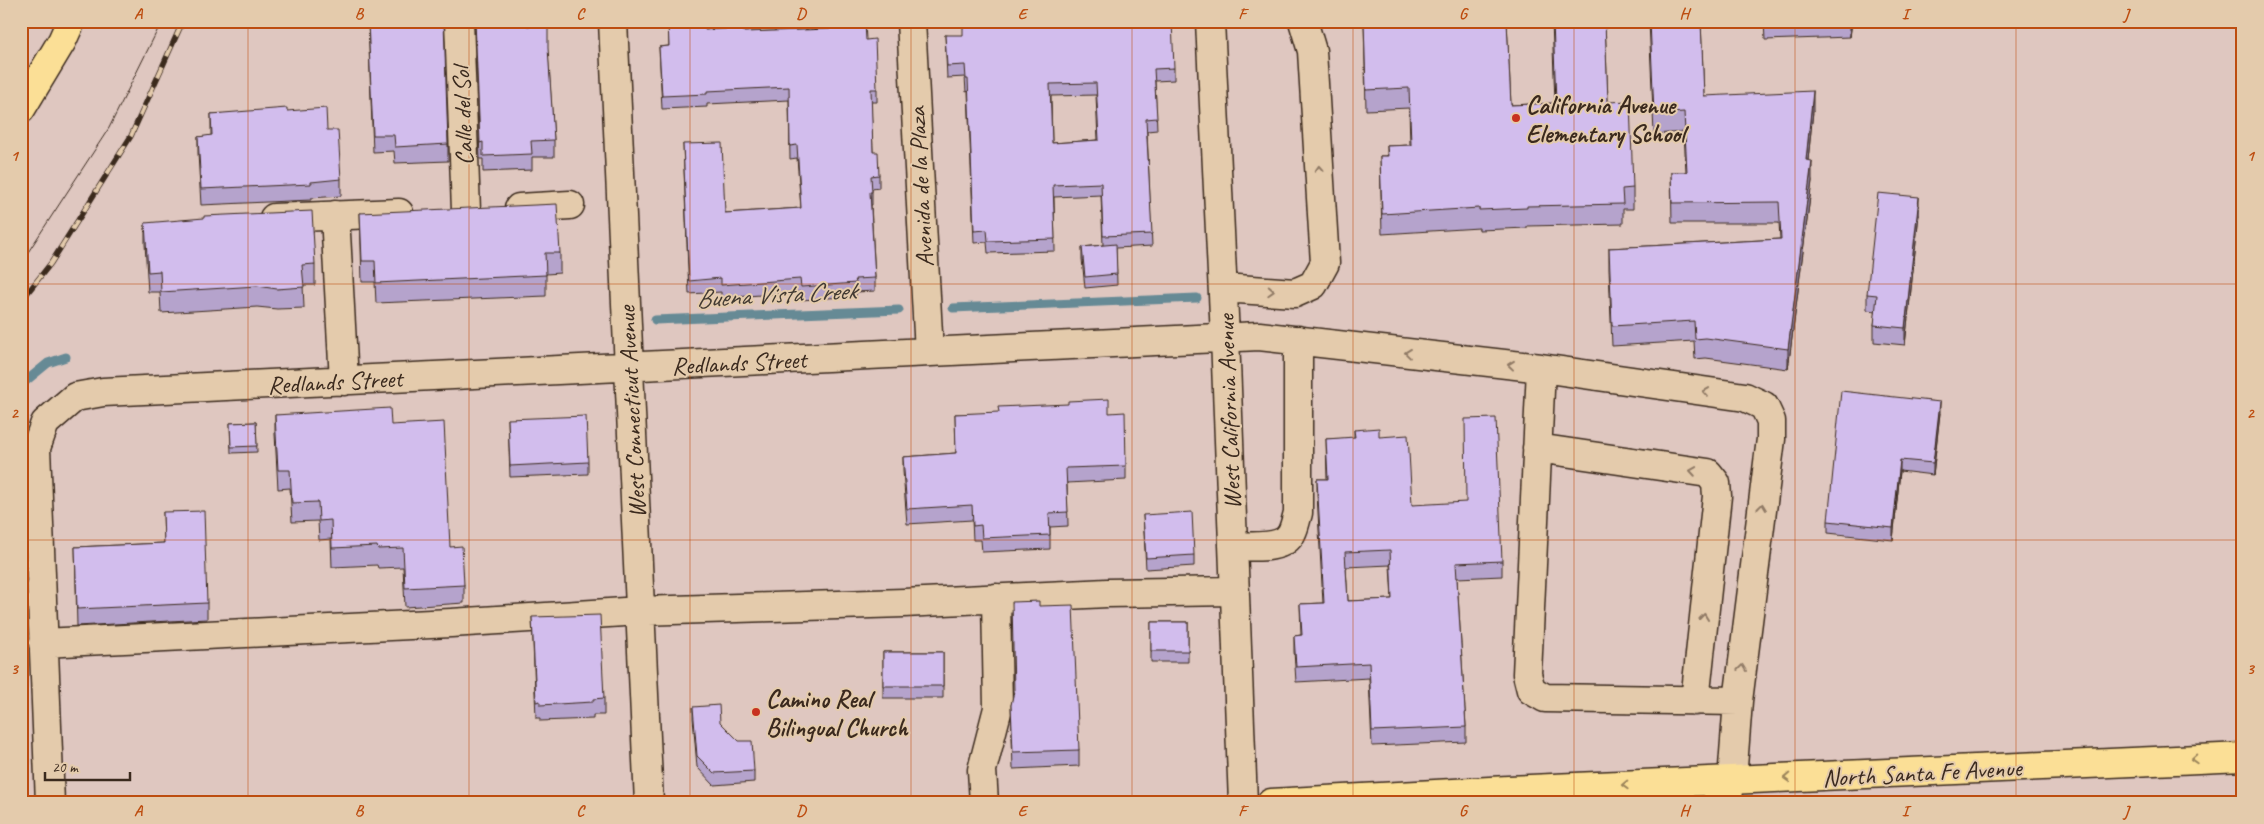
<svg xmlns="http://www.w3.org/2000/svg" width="2264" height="824" font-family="Caveat,sans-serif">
<rect width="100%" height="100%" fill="#dfc7c0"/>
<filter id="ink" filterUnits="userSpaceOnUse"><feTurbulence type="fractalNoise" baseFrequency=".02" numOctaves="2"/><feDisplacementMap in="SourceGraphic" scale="10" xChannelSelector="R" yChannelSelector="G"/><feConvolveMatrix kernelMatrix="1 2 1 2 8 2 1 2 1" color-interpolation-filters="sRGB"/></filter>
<g filter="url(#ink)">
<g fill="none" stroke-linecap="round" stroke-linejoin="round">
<path stroke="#668a95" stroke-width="9" d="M953,308l244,-10
M655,320l244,-10
M21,385l27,-22 18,-6"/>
<defs>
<path id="minor" d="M459,21l7,190
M613,21l36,782
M911,21l18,331
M1210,21l15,316 18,466
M519,208l51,-3
M335,215l9,166
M274,218l125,-5
M1223,288l72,5 18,-8 12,-22 -13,-212 -9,-30
M1541,368l-14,306 4,16 14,8 193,3
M1537,448l171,25 8,10 1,13 -22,205
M1233,546c17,0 51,5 59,-14 3,-6 4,-13 6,-19v-173
M43,643l408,-20 189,-12 264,-8 203,-10 128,-2
M50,803l-14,-355 9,-25 30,-26 28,-5 1156,-56 282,32 204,29 19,9 7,15v18l-33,262 -6,79
M984,803l-2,-33 16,-62 -2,-110"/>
<path id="major" d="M21,109l41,-68 9,-20
M1271,803l237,-13 735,-33
M1716,803l12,-8 4,-15"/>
</defs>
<use href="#minor" stroke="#3b2a1e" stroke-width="31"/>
<use href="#major" stroke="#3b2a1e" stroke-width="31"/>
<use href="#minor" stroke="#e4cbac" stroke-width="28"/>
<use href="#major" stroke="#fbdf96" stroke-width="28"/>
<path stroke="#3b2a1e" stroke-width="1" d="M21,263l88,-135 53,-107"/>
<defs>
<path id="rail" d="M21,301l30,-38 80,-127 52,-115"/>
</defs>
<use href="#rail" stroke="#3b2a1e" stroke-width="5.5"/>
<use href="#rail" stroke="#e4cbac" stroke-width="4" stroke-dasharray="11" stroke-linecap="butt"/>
</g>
<path fill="#b5a3cc" stroke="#3b2a1e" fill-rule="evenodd" d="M368,21l80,123v17l-53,2 -1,-12 -21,1z
M475,21l52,5 21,27 6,87v17h-22v13l-49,2v-13h-3z
M668,21l37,9 39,2 86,-3v-8l36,19 11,49v13h-6l2,50 6,23v13l-7,1v16h-1l4,73v13l-19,1v4l-55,4 -1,-8 -79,6v-6l-32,2 -6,-150 42,69 76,-5 -4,-50 -7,1 -1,-59 -82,4v3l-45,2 -3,-62 10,-1z
M1364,21h143l4,84 44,-2 -3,-82h53l3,81 25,86v21h-10v15l-96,2v2l-48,2v-2l-97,6 -2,-78h7v-10l23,-1 -1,-37 -43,2z
M1649,21h52l3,75 109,15 -5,49 4,21 -24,188 -82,-11 -11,1 -1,-18 -82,5 -3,-78v-20l171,-9 -1,-16h-107l-1,-51h15l-2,-40 -30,2z
M1764,21h88l-2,16 -85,3z
M945,35l229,33v12l-19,1 2,49 -10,1 5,115 -36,2 1,37 -32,3 -3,-29v-12l21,-2 -2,-50 -47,2 1,54 -67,2 -1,-11 -13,1 -6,-152 -2,1 -1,-15 -18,1zM1096,95l2,45 -46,3 -1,-47z
M287,111l40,19 14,49v17l-30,2v2l-110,5 -3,-52v-16l13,-1v-22z
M360,213l200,40v20l-14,1v22l-170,7 -1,-21h-13z
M1919,214l-14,131 -31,-3v-17l2,-14 -9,-1v-16z
M145,223l170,41v21h-12l1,23 -27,1 -20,-2 -96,6 -1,-21h-12l-3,-48z
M1109,413l17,53v14l-59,3 1,43 -18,1v22l-68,3 -1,-12h-8l-1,-20 -65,4 -4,-53v-14l53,-4 -1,-39z
M1940,413l-7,62 -33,-4 -7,69 -65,-7v-12z
M275,415l116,10 59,122 14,38v18l-59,4 -2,-40 -25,1 -1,-3 -45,2 -1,-28 -12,1 -1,-19 -26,1 -2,-34 -12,1 -3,-55z
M508,419l80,43v12l-78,3z
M256,422l1,30 -26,1 -1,-30z
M1354,430l25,7 33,68 90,56v15l-45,2 9,149v15l-94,4 -3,-68 -73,4 -2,-31v-15l7,-1 -1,-31 23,-1 -6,-109v-15h10l-1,-40 28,-1zM1390,565l2,34 -44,2 -2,-34z
M163,512l44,91v16l-130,7 -2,-79 89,-4z
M1143,515l51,40v11l-48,3z
M1039,606l40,144v16l-66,3 -2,-64z
M532,617l72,81v17h-11v4l-53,2v-3h-4z
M1151,622h37v40h-37z
M883,652h60v46h-60z
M693,707l27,15 34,49v11l-40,3 -17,-18 -4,-49z"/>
<path fill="#9384a6" stroke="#3b2a1e" d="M1850,21h2l-2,16z
M1813,91v20l-7,69v-20z
M1812,161v20l-24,188v-20z
M1919,197v17l-14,131v-17z
M1940,402v11l-7,62v-12z
M1900,460v11l-7,69v-12z"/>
<path fill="#d2bded" stroke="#3b2a1e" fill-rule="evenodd" d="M368,21h76l4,123 -53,3 -1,-12h-21z
M475,21h52v5l21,-1v23l6,92 -23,1 1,13 -49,2v-14l-3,1z
M668,21h36l1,9 38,-2 1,4 86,-3v-8h35l1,19 9,-1 2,50h-6l2,63h5l1,23 -8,1 1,16h-2l5,86 -20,1 1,4 -55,4 -1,-8 -79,6v-7l-32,3 -6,-137 39,-1 3,70 76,-5 -4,-63 -7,1 -1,-59 -82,4v3l-45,2 -3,-49 10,-1z
M1018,21h154l2,47 -20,1 3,49 -11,1 6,115 -49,2 -2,-53 -48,2 2,54 -67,2 -1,-11 -13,1 -6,-152h-2l-1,-14 -18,1 -2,-31h18v-8l55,-3zM1096,83l3,57 -47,3 -2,-59z
M1364,21h143l4,84 45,-2 -3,-82h52l3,81 22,-1 3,87 -11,1 1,15 -96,2v2l-48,2v-2l-97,6 -2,-58h8l-1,-10 24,-1 -2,-57 -43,2z
M1650,21h51l3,75 109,-5 -7,69 6,1 -24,188 -82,-11 -11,1 -1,-18 -82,5 -3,-78 172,-9 -2,-37 -107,1 -1,-31h16l-3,-60 -30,2z
M287,108v3l39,-3 1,22h11l3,49 -30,3v2l-110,5 -3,-52 14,-2 -1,-21z
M1878,193l41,4 -14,131 -31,-3 3,-30 -10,-1z
M557,204l3,49h-15l1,22 -170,8 -1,-22h-13l-2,-48z
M312,211l3,53 -13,1 2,22 -27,2 -20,-3 -96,6 -1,-21 -12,1 -3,-49 59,-5v-2z
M1116,244l1,30 -32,3 -3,-30z
M1841,391l99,11 -7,61 -33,-3 -7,68 -65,-7z
M1109,399v14l16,-1 1,54 -60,2 2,44 -19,1 1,22 -68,3 -1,-13 -8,1 -1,-21 -65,4 -4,-52 53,-4 -1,-39 44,-2 -1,-5 70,-3v-3z
M390,408l1,17 53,-3 6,125 12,-1 2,39 -59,3 -2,-40 -25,1 -1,-3 -45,2 -1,-28 -12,1 -1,-19 -26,1 -2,-33h-12l-3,-55z
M586,416l2,46 -78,4 -2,-47z
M1496,418l6,143 -46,2 10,164 -94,4 -3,-68 -73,4 -2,-31 8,-1 -2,-31 24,-1 -7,-124h11l-2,-40 29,-2 -1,-7 25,-2v9l29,-2 4,70 54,-3 -1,-83zM1390,550l2,49 -44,2 -3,-49z
M256,422l1,24 -26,1 -1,-24z
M204,511l3,92 -130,6 -2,-62 89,-4 -1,-31z
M1192,512l2,43 -48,3 -3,-43z
M1039,601v5l34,-1 6,145 -66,2 -2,-47 3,-14 -2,-89z
M600,615l4,83 -11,1v3l-53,3v-4l-4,1 -4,-85z
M1151,622h37v29h-37z
M883,652h60v34h-60z
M719,705l1,17 19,19h13l2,30 -40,2 -17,-17 -4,-49z"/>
<defs><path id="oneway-chevron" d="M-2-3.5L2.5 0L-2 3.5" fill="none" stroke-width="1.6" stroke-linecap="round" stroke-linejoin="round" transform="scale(1.25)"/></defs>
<g stroke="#907a65">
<use href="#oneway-chevron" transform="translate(1319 169) rotate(-93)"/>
<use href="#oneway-chevron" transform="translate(1271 291) rotate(3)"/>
<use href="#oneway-chevron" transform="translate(1408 353) rotate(-173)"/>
<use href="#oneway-chevron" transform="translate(1511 365) rotate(-174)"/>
<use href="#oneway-chevron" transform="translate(1706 392) rotate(-172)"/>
<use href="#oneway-chevron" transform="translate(1693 471) rotate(-171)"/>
<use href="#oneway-chevron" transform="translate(1762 507) rotate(-83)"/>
<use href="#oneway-chevron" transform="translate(1704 617) rotate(-84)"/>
<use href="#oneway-chevron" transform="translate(1742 668) rotate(-83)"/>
</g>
<g stroke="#9b845a">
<use href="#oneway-chevron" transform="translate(2194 759) rotate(177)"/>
<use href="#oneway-chevron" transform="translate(1787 778) rotate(178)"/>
<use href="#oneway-chevron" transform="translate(1625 785) rotate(178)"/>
</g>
</g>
<path fill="none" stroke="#bd4d10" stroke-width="1" stroke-opacity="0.55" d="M248,21v782M469,21v782M690,21v782M911,21v782M1132,21v782M1353,21v782M1574,21v782M1795,21v782M2016,21v782M21,284h2222M21,540h2222"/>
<g fill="#c8321e" stroke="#e4cbac" stroke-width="2">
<circle cx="1516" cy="118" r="5"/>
<circle cx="756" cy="712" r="5"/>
</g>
<g text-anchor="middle" stroke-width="4" stroke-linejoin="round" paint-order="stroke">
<g font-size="25" font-weight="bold" fill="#3b2a1e" stroke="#e4cbac" text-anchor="start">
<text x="1526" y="113">California Avenue<tspan x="1526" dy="29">Elementary School</tspan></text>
<text x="766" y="707">Camino Real<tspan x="766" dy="29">Bilingual Church</tspan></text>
</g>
<g font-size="25" fill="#3b2a1e" stroke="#e4cbac">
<text transform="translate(462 116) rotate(-92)" y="9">Calle del Sol</text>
<text transform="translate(920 187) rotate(-93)" y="9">Avenida de la Plaza</text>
<text transform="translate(739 362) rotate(-3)" y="9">Redlands Street</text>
<text transform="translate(335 381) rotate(-3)" y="9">Redlands Street</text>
<text transform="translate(631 412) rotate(-93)" y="9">West Connecticut Avenue</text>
<text transform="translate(1228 412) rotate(-92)" y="9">West California Avenue</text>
<text transform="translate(1922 772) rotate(-3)" y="9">North Santa Fe Avenue</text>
</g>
<g font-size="26" font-style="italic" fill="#423a32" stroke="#e4cbac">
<text transform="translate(776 294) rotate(-3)" y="9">Buena Vista Creek</text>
</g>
</g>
<rect width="2264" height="824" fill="none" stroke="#e4cbac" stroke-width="55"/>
<path d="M45 772v8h85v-8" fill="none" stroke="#3b2a1e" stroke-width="2.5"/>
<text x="52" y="772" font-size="15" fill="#3b2a1e" stroke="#e4cbac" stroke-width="4" paint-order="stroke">20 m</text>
<rect x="28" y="28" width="2208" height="768" fill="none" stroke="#bd4d10" stroke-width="2"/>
<g font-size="16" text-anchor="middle" font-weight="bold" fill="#bd4d10">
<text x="138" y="19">A</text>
<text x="359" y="19">B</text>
<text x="580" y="19">C</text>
<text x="801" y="19">D</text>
<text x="1022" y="19">E</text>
<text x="1242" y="19">F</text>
<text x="1463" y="19">G</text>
<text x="1684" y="19">H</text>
<text x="1905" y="19">I</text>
<text x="2126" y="19">J</text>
<text x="14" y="161">1</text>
<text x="2250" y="161">1</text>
<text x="14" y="418">2</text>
<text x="2250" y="418">2</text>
<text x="14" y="674">3</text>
<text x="2250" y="674">3</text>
<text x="138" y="816">A</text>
<text x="359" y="816">B</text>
<text x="580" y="816">C</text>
<text x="801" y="816">D</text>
<text x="1022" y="816">E</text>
<text x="1242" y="816">F</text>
<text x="1463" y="816">G</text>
<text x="1684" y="816">H</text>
<text x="1905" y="816">I</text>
<text x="2126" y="816">J</text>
</g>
</svg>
